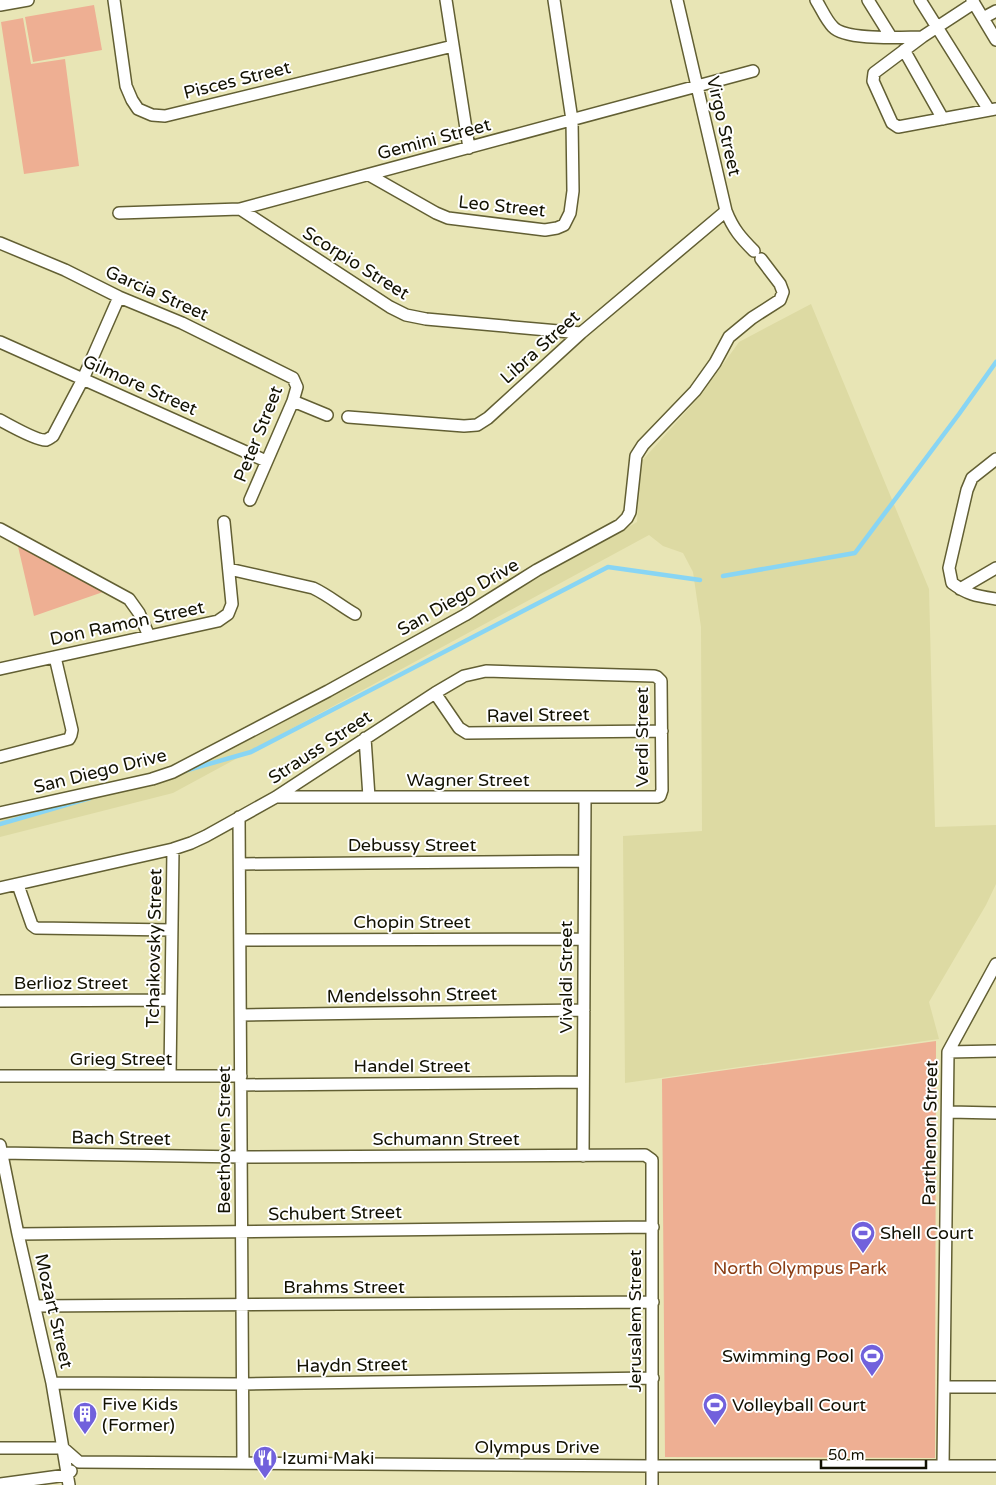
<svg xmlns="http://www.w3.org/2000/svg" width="996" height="1485" font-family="'Varela Round',sans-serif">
<rect width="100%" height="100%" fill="#e8e5b5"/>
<path fill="#dddaa3" d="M811,304l118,285 6,238 61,-2v59l-10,21 -57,97 10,37 -314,44 -2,-247 79,-5 -1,-204 -8,-55 -10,-19 -20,-7 -14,-11 -476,258 -173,44v-17l168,-39 153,-80 316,-179 3,-59 61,-68 38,-53z"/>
<path fill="#eeaf93" d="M94,5l8,45 -69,12 -8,-45z
M23,18l8,46 34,-5 14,107 -55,8 -23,-152z
M17,542l86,50 -69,24z
M936,1041l-1,417 -270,-1 -3,-378z"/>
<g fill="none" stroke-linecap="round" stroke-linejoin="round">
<path stroke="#88d5f4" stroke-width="4.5" d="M723,576l132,-23 104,-139 37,-52
M184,771l67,-19 357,-185 92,13
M0,824l90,-26"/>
<defs>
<path id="street" d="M114,0l12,86 6,14 6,9 14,6 13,1 288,-70
M446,0l23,148
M677,0l49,211c7,18 15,27 28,40
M816,0c5,8 10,20 17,27 13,14 70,10 89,10
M868,0l23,37
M920,0l69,110
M972,0l24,40
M974,3l-52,34 -48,36 -1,8 19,42 6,4 98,-18
M0,5l28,-5
M983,18l13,-7
M904,50l39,69
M369,175l67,38 12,5 97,12 12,-2 7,-3 6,-12 3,-22 -1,-71 -18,-120
M240,209l150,98 16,8 20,4 155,14
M119,213l121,-4 513,-138
M0,243l65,27 54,27 63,26 111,55 4,9 -4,14 -43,99
M0,342l266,119
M293,401l34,14
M348,417l116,9 13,-1 11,-7 93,-85 145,-122
M0,420c9,5 38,21 46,20 3,-1 5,-3 7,-4l30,-57 36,-82
M996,459l-24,19 -5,12 -18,78 3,15c16,12 25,13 44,16
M0,529l129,70 10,14 10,23
M229,569l84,19c15,7 28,18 42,26
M960,589l36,-21
M0,669l218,-48 10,-7 4,-10 -8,-82
M435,693l24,35 8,5 195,-2
M365,738l4,59
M0,757l69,-18 2,-4 1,-5 -17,-73
M0,813l152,-34 21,-7 155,-81 137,-76 72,-45 83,-45 7,-7 3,-6 6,-56 7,-11 52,-54 20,-28 14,-26 23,-19 28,-18 3,-8 -3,-8 -19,-25
M239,817l4,646
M240,864l344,-3
M18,885l14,40 4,3 136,2
M0,888l173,-39 18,-6 15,-7 70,-39 159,-104 29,-17 22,-5 168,5 3,1 4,4 1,109 -2,6 -3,1h-381
M240,940l344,-1
M0,1001l171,-1
M241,1015l343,-5
M948,1052l48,-1
M0,1076h241
M170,1076l3,-227
M241,1085l342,-3
M949,1112l47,1
M0,1145l18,89 34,149 17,102
M0,1153l242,4 403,-2 7,5v325
M583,1156l2,-358
M18,1234l635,-7
M35,1306l618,-4
M52,1383l191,1 410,-6
M944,1387h52
M0,1448h63l16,14 574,4h343
M943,1466l5,-414 48,-88
M0,1484l67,-9 4,-4"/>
</defs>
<use href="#street" stroke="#625f33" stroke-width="14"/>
<use href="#street" stroke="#fff" stroke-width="11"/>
</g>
<defs>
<symbol id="stadium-pin" viewBox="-11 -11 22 30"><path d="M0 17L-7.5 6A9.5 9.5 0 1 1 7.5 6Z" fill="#7161dc" stroke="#fff"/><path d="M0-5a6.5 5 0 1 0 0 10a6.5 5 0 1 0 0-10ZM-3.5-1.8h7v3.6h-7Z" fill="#fff"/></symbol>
<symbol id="building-pin" viewBox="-11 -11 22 30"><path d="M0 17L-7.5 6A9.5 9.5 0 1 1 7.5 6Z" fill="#7161dc" stroke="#fff"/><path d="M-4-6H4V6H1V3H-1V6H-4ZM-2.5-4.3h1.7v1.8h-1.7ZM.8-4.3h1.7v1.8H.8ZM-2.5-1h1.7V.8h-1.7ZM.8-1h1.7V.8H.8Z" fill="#fff"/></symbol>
<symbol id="restaurant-pin" viewBox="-11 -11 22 30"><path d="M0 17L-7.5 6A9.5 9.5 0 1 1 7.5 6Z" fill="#7161dc" stroke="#fff"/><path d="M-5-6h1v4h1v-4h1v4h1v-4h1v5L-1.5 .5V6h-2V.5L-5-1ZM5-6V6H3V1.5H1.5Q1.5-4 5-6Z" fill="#fff"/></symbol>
</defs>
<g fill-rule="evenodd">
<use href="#stadium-pin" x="849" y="1219" width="28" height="38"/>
<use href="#stadium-pin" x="858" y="1342" width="28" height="38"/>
<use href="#stadium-pin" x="701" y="1391" width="28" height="38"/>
<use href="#building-pin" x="71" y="1400" width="28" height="38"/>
<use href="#restaurant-pin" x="251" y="1444" width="28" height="38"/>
</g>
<g text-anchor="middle" stroke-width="4" stroke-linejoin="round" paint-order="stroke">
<g font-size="18" fill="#121102" stroke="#fff">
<text transform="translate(237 80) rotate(-14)" y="6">Pisces Street</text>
<text transform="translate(724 126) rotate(77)" y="6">Virgo Street</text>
<text transform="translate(434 139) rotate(-15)" y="6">Gemini Street</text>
<text transform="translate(502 206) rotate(6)" y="6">Leo Street</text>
<text transform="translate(356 263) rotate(32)" y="6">Scorpio Street</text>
<text transform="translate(157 293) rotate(24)" y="6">Garcia Street</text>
<text transform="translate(540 347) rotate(-42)" y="6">Libra Street</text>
<text transform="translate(140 385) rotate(24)" y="6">Gilmore Street</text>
<text transform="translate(258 434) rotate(-68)" y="6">Peter Street</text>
<text transform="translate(458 597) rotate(-30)" y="6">San Diego Drive</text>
<text transform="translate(127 623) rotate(-12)" y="6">Don Ramon Street</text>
<text transform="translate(538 715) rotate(-1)" y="6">Ravel Street</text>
<text transform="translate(642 737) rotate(-90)" y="6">Verdi Street</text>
<text transform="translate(320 747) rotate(-33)" y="6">Strauss Street</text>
<text transform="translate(100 771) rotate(-14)" y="6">San Diego Drive</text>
<text x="468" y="786">Wagner Street</text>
<text x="412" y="851">Debussy Street</text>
<text x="412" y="928">Chopin Street</text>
<text transform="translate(154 948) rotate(-89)" y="6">Tchaikovsky Street</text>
<text transform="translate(566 977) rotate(-90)" y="6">Vivaldi Street</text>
<text x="71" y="989">Berlioz Street</text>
<text transform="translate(412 995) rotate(-1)" y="6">Mendelssohn Street</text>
<text x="121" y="1065">Grieg Street</text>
<text x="412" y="1072">Handel Street</text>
<text transform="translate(930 1133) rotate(-89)" y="6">Parthenon Street</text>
<text transform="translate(121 1138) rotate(1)" y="6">Bach Street</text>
<text x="446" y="1145">Schumann Street</text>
<text transform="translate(224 1140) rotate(-90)" y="6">Beethoven Street</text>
<text transform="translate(335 1213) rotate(-1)" y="6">Schubert Street</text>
<text x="344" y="1293">Brahms Street</text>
<text transform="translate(54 1311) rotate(77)" y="6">Mozart Street</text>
<text transform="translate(635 1321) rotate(-90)" y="6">Jerusalem Street</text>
<text transform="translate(352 1365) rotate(-1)" y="6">Haydn Street</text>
<text x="537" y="1453">Olympus Drive</text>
</g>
<g font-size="18" fill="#121102" stroke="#fff" text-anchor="start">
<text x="880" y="1239">Shell Court</text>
<text x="854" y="1362" text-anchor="end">Swimming Pool</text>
<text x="102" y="1410">Five Kids<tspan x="102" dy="21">(Former)</tspan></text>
<text x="732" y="1411">Volleyball Court</text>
<text x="282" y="1464">Izumi Maki</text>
</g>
<g font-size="18" fill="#893c13" stroke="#fff">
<text x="800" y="1274">North Olympus Park</text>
</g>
</g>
<path d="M821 1460v8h105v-8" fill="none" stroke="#121102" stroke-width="2.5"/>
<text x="828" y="1460" font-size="15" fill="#121102" stroke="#ffffff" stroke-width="4" paint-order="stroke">50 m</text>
</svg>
